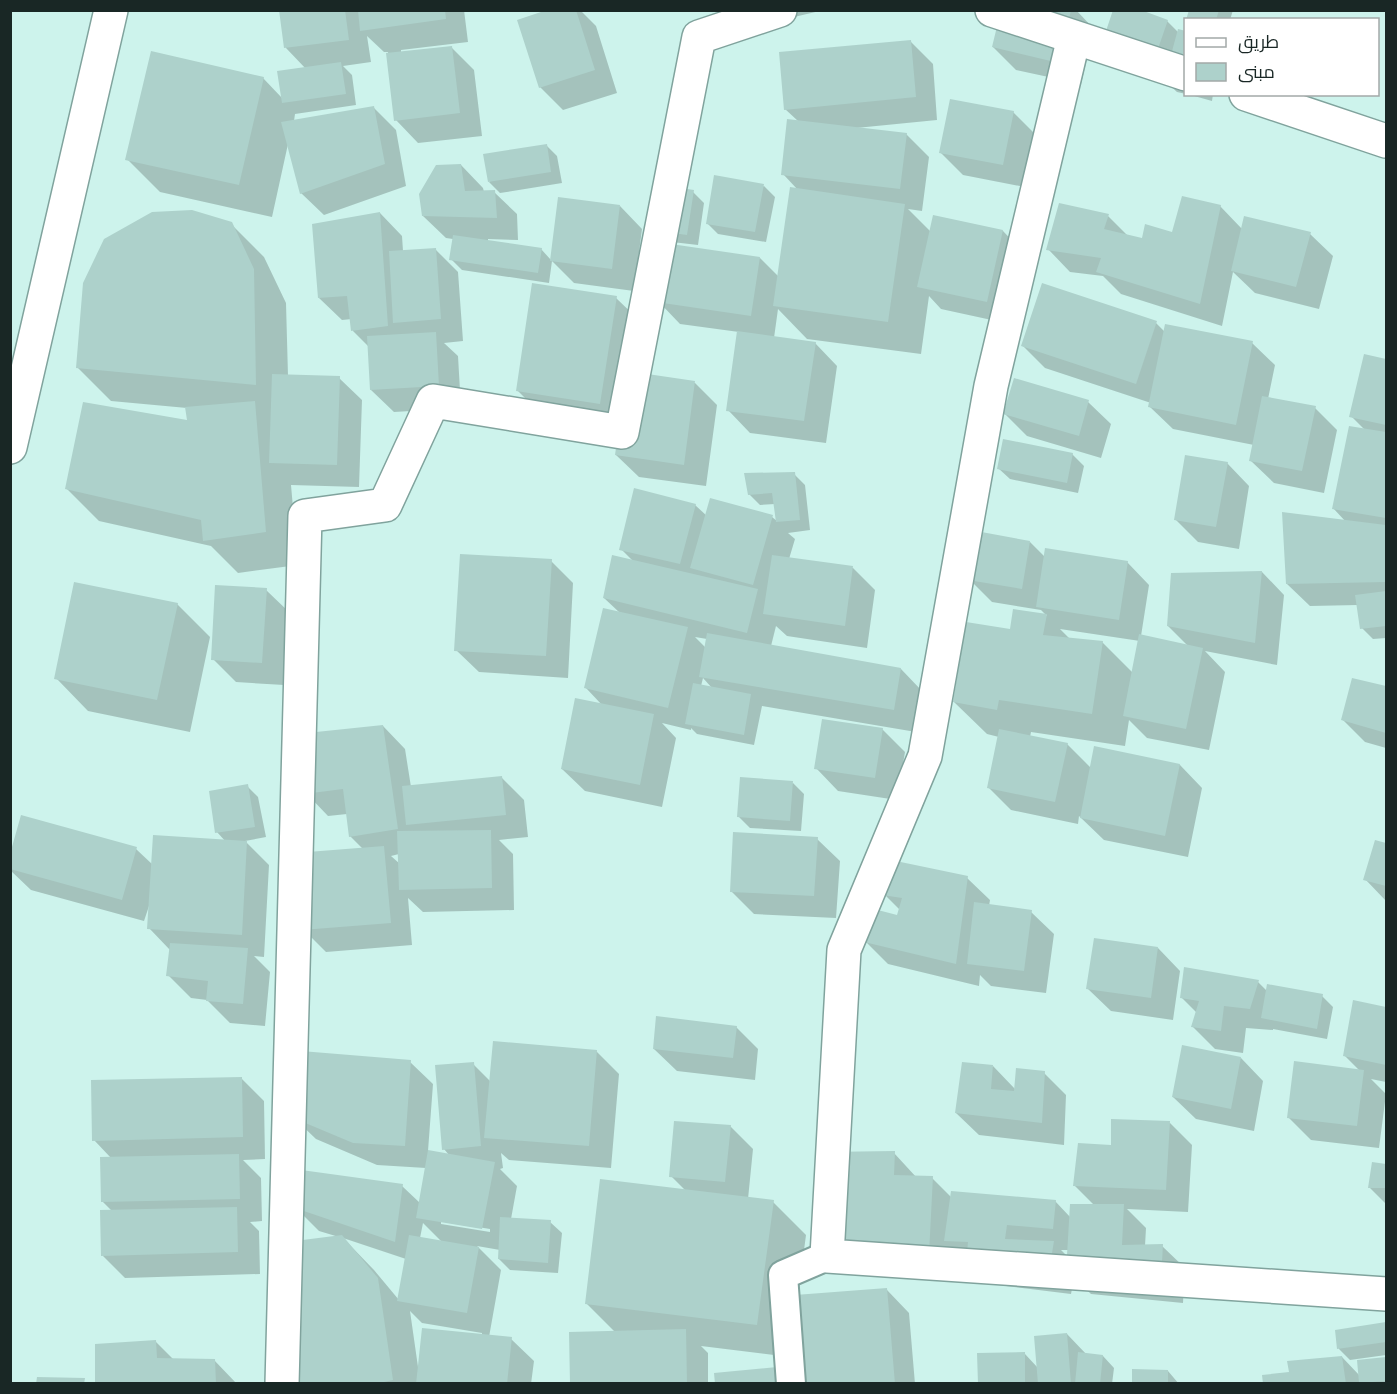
<svg xmlns="http://www.w3.org/2000/svg" width="1397" height="1394" font-family="Bitter,Cairo,serif">
<rect width="100%" height="100%" fill="#cdf3ec"/>
<path fill="#0003" fill-rule="evenodd" d="M280,10h184l4,32 -67,8v3l50,-6 23,23 8,66 -64,7 -22,-23 -8,-68h-4l-17,-16 4,26 -28,4 9,9 4,30 -61,9 -1,7 80,-13 22,22 10,56 -82,29 -23,-22 -13,-49 -16,73 -112,-25 -33,-33 136,-81 19,20 24,-29 -20,-21z
M552,10h28l16,16 21,67 -54,17 -23,-23z
M745,10h79l-64,15z
M1002,10h74l18,19 -13,55 -65,-14 -23,-23z
M1190,10h43l-3,10h-42z
M1167,21l11,11 8,1v61l-9,-2 -12,-11 -51,-24z
M910,41l23,23 4,56 -81,8 50,6 23,23 -7,54 -14,-2 23,23 72,-1 22,23 -15,70 -69,-15 -12,-13 -8,58 -114,-15 -29,-30 -4,29 41,5 22,23 -11,77 -76,-10 -22,-23 11,-78 -59,-8 -22,-23 102,-43 19,19 19,-87 -15,-16 15,-53 -13,-12z
M1187,94h26l-1,7z
M1013,112l23,23 -11,52 -62,-12 -22,-22z
M546,145l11,11 5,27 -62,10 -11,-11z
M461,165l22,23 1,4h10l23,22 1,26 -30,-1v2l53,8 10,11 69,-54 22,23 -8,62 -60,-8 -22,-22 -3,22 -87,-13 -11,-11 2,-20 -7,-1 -23,-22z
M764,186l11,11 -9,45 -48,-8 -11,-11z
M693,192l11,11 -6,42 -26,-3z
M1220,206l22,23 68,5 23,22 -14,53 -64,-16 -22,-21 -11,54 -101,-32 -18,-18 -33,-4 -22,-23 60,-33 20,20 15,4 31,-6z
M380,213l22,23 1,15 33,-1 22,22 5,69 -19,2 14,13 3,52 -67,4 -23,-22 -2,-43 -16,-16 -1,-12 -10,1 -23,-22z
M231,224l33,33 22,46 2,73 51,2 23,22 -3,87 -68,-2 7,80 -60,8 -27,-27 -112,-25 -32,-32 122,-67 -2,-14 -76,-7 -33,-33z
M616,298l23,22 -9,53 65,10 22,22 -11,81 -67,-9 -23,-22 5,-29 -81,-13 -22,-22z
M1156,323l9,9 87,11 23,22 -7,34 47,9 22,22 -13,63 -50,-10 -23,-22 3,-16 -81,-16 -23,-22 1,-4 -106,-35 -22,-22z
M1365,356l21,5v277l-13,1 -11,-11 -4,-23 -48,1 -23,-22 59,-62 -13,-14 32,-78 -14,-14z
M1088,402l23,22 -10,34 -74,-22 -22,-22z
M1072,454l12,12 -6,27 -68,-14 -12,-11z
M1227,463l22,23 -10,63 -41,-7 -23,-23z
M794,474l11,11 5,45 -22,3 7,6 -6,20 64,9 22,22 -8,58 -80,-12 -11,-10 -5,20 130,23 22,23 -7,40 -154,-26 -8,39 -57,-11 -6,-6v2l-29,-7 14,15 -14,69 -77,-16 -23,-22 40,-64 -16,-17 34,-75 -16,-15 30,-36 -13,-13 74,-44 12,11 65,1 5,4 -2,-17 -15,1 -11,-11zM695,637l12,2 -1,9zM703,678l9,10 -11,-2z
M1030,542l15,15 82,5 22,23 -8,51 47,10 -20,-20 94,-54 22,23 -7,70 -72,-14 20,21 -16,78 -62,-12 -18,-18 -4,26 -94,-14 -1,5 37,7 24,24 89,-3 22,23 -14,69 -84,-17 -25,-24 -1,8 -67,-14 -23,-23 11,-50 -12,-3 -33,-32 57,-71 4,-20 32,5 -6,-6 -49,-8 -23,-23zM1060,629l80,12 -7,32 -31,-31 -32,-3z
M551,561l22,22 -5,95 -89,-6 -23,-22z
M266,590l23,22 -5,73 -48,-3 -23,-23z
M177,604l33,33 -20,95 -102,-21 -32,-33z
M1353,680l33,8v60l-21,-6 -23,-23z
M383,726l22,23 6,38 90,-10 23,23 4,37 -29,3 14,14 1,56 -91,2 -15,-14 4,47 -86,7 -23,-23 60,-80 -13,-13 -3,-22 -19,2 -22,-23zM399,854l1,10 -9,-8z
M882,729l23,23 -8,48 -59,-9 -22,-23z
M793,783l11,11 -3,37 -51,-3 -11,-11z
M247,786l11,11 8,40 -21,4 24,24 -5,92 -10,-1 16,16 -5,54 -35,-3 -23,-23 -16,-2 -23,-23 2,-25 -21,-22v-22l-5,15 -113,-31 -21,-20v-10l126,-11 17,16 73,-23 -9,-10z
M817,839l23,22 -4,57 -82,-4 -23,-23z
M1376,842l10,3v56l-21,-22z
M967,878l23,22 -1,6 42,6 23,22 -8,59 -55,-7 -11,-11 -1,11 -91,-22 -22,-22 32,-25 2,-7 -16,-16z
M1158,948l22,23 -7,49 -62,-9 -23,-22z
M1258,982l9,9 55,5 11,11 -6,32 -54,-10v1l-27,-2 -3,25 -28,-4 -23,-23 5,-13 -16,-16z
M1355,1002l31,6v74l-15,-3 15,15 -7,54 -68,-8 -23,-23 72,-46 -15,-15z
M736,1027l22,22 -3,31 -78,-9 -23,-22z
M596,1051l23,23 -8,94 -102,-8 -8,-7 2,15 -3,1 17,17 -6,33 39,3 12,11 -4,40 -48,-3 -11,-11 1,-9 -23,-4 24,24 -12,67 22,2 23,22 -3,23h-243l51,-147 -20,-6 -23,-23 106,-22 18,17 6,-35 -49,-3 -61,-26 -23,-22 117,-55 23,22 -5,67 21,4 -5,-6 29,-85 18,18zM441,1221l49,8v3l-49,-8zM423,1223l19,19 -22,-4zM343,1238l63,21 -7,41 -25,-30zM410,1311l12,12 60,10v3l-64,31z
M1241,1058l22,23 -9,50 -58,-12 -23,-22z
M993,1066l22,23 29,-16 22,22 -2,50 -85,-10 -23,-22z
M241,1078l23,23 1,58 -22,1 18,18 1,43 -12,1 9,9 1,43 -135,4 -22,-22 9,-45 -10,-10 9,-43 -17,-18z
M1170,1123l22,22 -4,67 -61,-3 19,19 -1,18h17l23,22 -2,35 -92,-9 -17,-16 -3,16 -81,-10 -38,-36 -1,28 -107,-10 50,-113 23,25h15l20,20 103,3 16,17 24,-12 -20,-20 37,-39zM1061,1250h8v8z
M730,1126l23,23 -5,50 25,3 33,33 -8,61 89,-6 22,23 6,71h-112l-13,-27 -89,-11 7,7v31h-136l43,-52 -29,-29 100,-112 -15,-15z
M1374,1164l12,1v39l-16,-16z
M1386,1324v31l-36,5 -11,-11 -3,-18z
M1067,1334l20,21 16,1 11,12 -2,16h-133l46,-30 13,14z
M156,1342l18,18h40l23,24h-140z
M1342,1357l18,19 -1,-14 27,-3v25h-122z
M1168,1371l11,13h-46z"/>
<path fill="#add1cb" d="M279,10h66l4,30 -65,8z
M358,10h87l1,9 -86,12z
M547,10h29l19,60 -56,18 -22,-68z
M1001,10h70l-12,53 -67,-16z
M1113,10h28l27,10 -15,43 -52,-17z
M1189,10h30l-3,10h-30z
M1178,29l8,2v56l-22,-6z
M911,40l5,57 -132,13 -5,-58z
M452,46l8,67 -66,8 -8,-68z
M151,51l113,26 -25,108 -114,-25z
M341,62l5,32 -64,9 -5,-32z
M950,99l64,12 -11,54 -64,-12z
M374,106l11,58 -85,30 -19,-72z
M787,119l120,14 -7,56 -119,-14z
M547,144l4,28 -63,10 -5,-28z
M461,164l4,27 30,-1 2,28 -75,-2 -3,-22 17,-29z
M714,175l50,9 -9,48 -49,-8z
M666,186l28,4 -7,45 -28,-4z
M790,187l115,17 -17,118 -115,-16z
M1182,196l39,9 -21,99 -104,-32 5,-14 -55,-8 13,-47 50,11 -5,15 38,9 3,-14 27,8z
M558,197l62,8 -8,64 -62,-8z
M192,210l40,12 22,47 2,116 -180,-17 7,-85 21,-44 48,-27z
M380,212l8,114 -37,5 -4,-35 -29,2 -6,-74z
M933,215l70,15 -16,72 -70,-15z
M1244,216l67,16 -15,55 -65,-16z
M453,235l89,13 -4,25 -89,-13z
M664,243l96,14 -9,59 -95,-14z
M436,248l5,71 -48,4 -4,-72z
M532,283l85,13 -17,108 -84,-13z
M1042,283l115,38 -21,63 -115,-38z
M1165,324l88,17 -17,84 -88,-18z
M737,331l79,11 -12,79 -78,-10z
M436,332l3,54 -69,4 -3,-54z
M1364,354l22,5v66l-37,-8z
M627,371l68,10 -11,84 -69,-10z
M272,374l68,2 -3,89 -68,-2z
M1014,378l75,22 -10,36 -76,-22z
M1262,396l54,10 -14,65 -53,-10z
M255,401l11,131 -63,9 -2,-21 -136,-31 18,-87 104,18 -2,-13z
M1349,426l37,6v86l-54,-9z
M1003,439l70,14 -6,30 -70,-14z
M1185,455l43,7 -12,65 -42,-7z
M795,472l5,48 -24,2 -4,-29 -24,2 -4,-22z
M634,488l62,16 -16,60 -61,-14z
M710,498l63,17 -20,70 -63,-17z
M1282,512l104,13v57l-100,2z
M976,531l54,10 -8,48 -54,-9z
M1045,548l83,13 -9,59 -83,-13z
M460,554l92,5 -6,97 -92,-5z
M612,555l146,34 -11,44 -144,-35z
M772,555l81,11 -8,60 -82,-12z
M1262,571l-7,72 -88,-17 4,-53z
M74,582l104,21 -21,97 -103,-21z
M215,585l52,3 -5,75 -51,-3z
M1386,591v35l-26,3 -5,-34z
M603,608l85,19 -20,81 -84,-20z
M1013,609l34,5 -4,21 60,6 -11,73 -93,-14 -2,10 -44,-8 13,-80 44,7z
M707,633l194,35 -7,42 -195,-33z
M1139,634l64,14 -17,81 -63,-13z
M1352,678l34,8v47l-45,-13z
M693,683l58,11 -7,41 -59,-11z
M575,698l79,16 -14,71 -79,-16z
M822,719l61,9 -8,50 -61,-9z
M383,725l15,104 -49,8 -6,-48 -39,5 -7,-60z
M999,729l69,14 -13,59 -68,-14z
M1094,746l86,18 -15,72 -85,-18z
M502,776l4,39 -100,10 -4,-39z
M740,777l53,4 -3,40 -53,-4z
M248,784l7,43 -40,6 -6,-42z
M21,815l116,32 -15,53 -112,-31v-15z
M491,830l1,58 -93,2 -2,-59z
M733,832l85,5 -4,59 -84,-4z
M153,835l94,6 -5,94 -95,-6z
M1375,840l11,3v43l-23,-6z
M384,846l7,77 -89,7 -7,-77z
M891,860l77,16 -12,88 -92,-22 10,-33 23,6 5,-17 -20,-3z
M974,902l58,8 -8,61 -57,-7z
M1094,938l64,9 -7,51 -65,-9z
M170,943l78,5 -5,56 -37,-3 2,-20 -42,-5z
M1184,967l75,13 -9,29 -26,-3 -3,25 -30,-4 8,-26 -19,-3z
M1267,984l56,10 -6,35 -56,-11z
M1353,1000l33,7v58l-43,-9z
M656,1016l81,10 -4,32 -80,-9z
M493,1041l104,9 -8,96 -105,-8z
M1182,1045l59,12 -10,52 -59,-12z
M301,1051l110,9 -6,86 -52,-3 -62,-26z
M1294,1061l70,9 -7,56 -70,-8z
M474,1062l7,84 -39,4 -7,-85z
M962,1062l31,3 -2,24 23,2 2,-23 29,3 -3,52 -87,-10z
M242,1077l1,60 -151,4 -1,-61z
M1111,1119l59,2 -4,69 -93,-4 5,-43 33,2z
M674,1121l57,4 -6,57 -56,-5z
M428,1150l67,12 -13,67 -66,-11z
M895,1151l-1,24 39,1 -4,78 -109,-10 4,-92z
M239,1154l1,45 -139,3 -1,-45z
M1372,1162l14,2v24h-18z
M294,1169l109,15 -8,58 -100,-34z
M600,1179l174,21 -17,125 -172,-21z
M951,1191l105,9 -3,29 -46,-4 -2,14 49,2 -5,31 -83,-10 2,-20 -24,-1z
M1070,1204h54l-2,41 41,-1 -2,37 -95,-9z
M237,1207l1,45 -137,4 -1,-46z
M500,1217l51,3 -3,43 -50,-4z
M342,1235l36,43 15,102 -18,4h-88v-142z
M409,1235l70,12 -12,66 -70,-12z
M887,1288l8,96h-93l-7,-89z
M1386,1322v20l-49,7 -2,-19z
M422,1328l90,9 -5,47h-91z
M686,1329l1,55h-117l-1,-52z
M1067,1333l4,51h-33l-4,-48z
M156,1340l1,18 58,1 1,25h-121v-40z
M1025,1352v32h-47l-1,-31z
M1078,1352l25,3 -3,29h-25z
M1342,1356l4,28h-83l-1,-9 27,-3 -2,-11z
M1386,1357v24l-27,2 -2,-23z
M777,1367l2,17h-64l-1,-11z
M1132,1369l36,1v14h-36z
M37,1377l48,1 -1,6h-48z"/>
<g fill="none" stroke-linecap="round" stroke-linejoin="round">
<defs>
<path id="lane" d="M791,1384l-8,-109 44,-19"/>
<path id="street" d="M992,10l194,64
M1074,37l-83,349 -66,370 -81,194 -17,306 559,38
M1246,94l140,47
M10,447l101,-437
M282,1384l23,-868 80,-11 48,-104 189,31 77,-395 81,-27"/>
</defs>
<use href="#lane" stroke="#80a39d" stroke-width="32"/>
<use href="#street" stroke="#80a39d" stroke-width="36"/>
<use href="#lane" stroke="#fff" stroke-width="28"/>
<use href="#street" stroke="#fff" stroke-width="33"/>
</g>
<rect width="1397" height="1394" fill="none" stroke="#192725" stroke-width="24"/>
<rect x="1184" y="18" width="195" height="78" fill="#ffffff" stroke="#a3a9a8" stroke-width="1.5"/>
<rect x="1196" y="38" width="30" height="9" fill="#ffffff" stroke="#a3a9a8" stroke-width="1.5"/>
<text x="1238" y="48" font-size="18" fill="#192725">طريق</text>
<rect x="1196" y="63" width="30" height="18" fill="#add1cb" stroke="#a3a9a8" stroke-width="1.5"/>
<text x="1238" y="78" font-size="18" fill="#192725">مبنى</text>
</svg>
